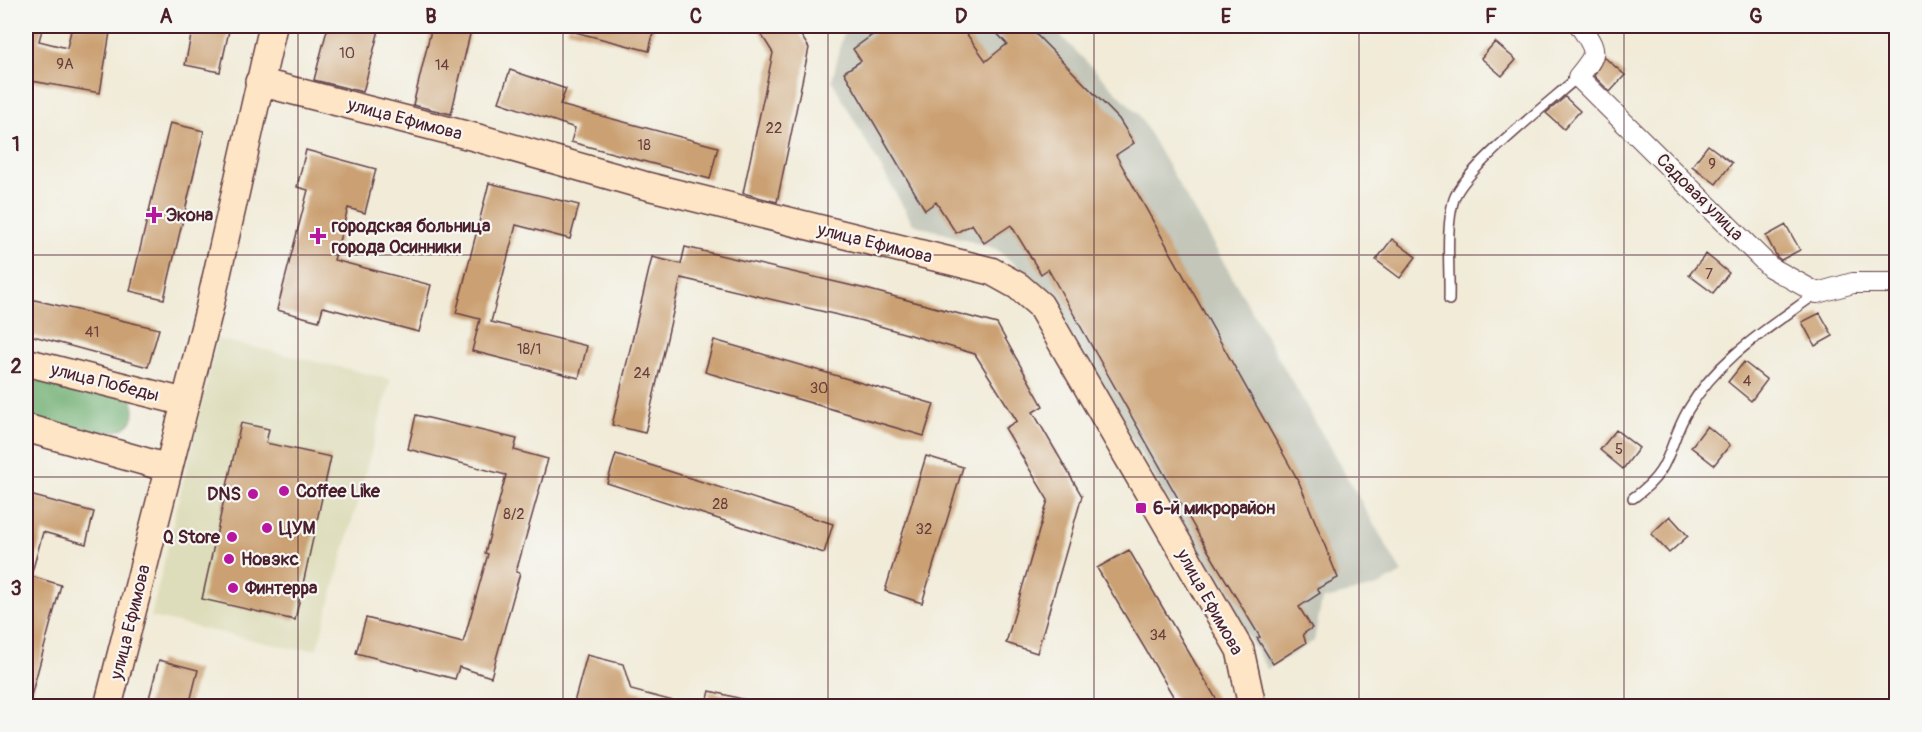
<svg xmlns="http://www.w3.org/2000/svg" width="1922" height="732" font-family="Pangolin,sans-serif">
<rect width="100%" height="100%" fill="#f6f6f2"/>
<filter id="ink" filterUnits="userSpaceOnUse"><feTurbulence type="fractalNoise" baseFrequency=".0167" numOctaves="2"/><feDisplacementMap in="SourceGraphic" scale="12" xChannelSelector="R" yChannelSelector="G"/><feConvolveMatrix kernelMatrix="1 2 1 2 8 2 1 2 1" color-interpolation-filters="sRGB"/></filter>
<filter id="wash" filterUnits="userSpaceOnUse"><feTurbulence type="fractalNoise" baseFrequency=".008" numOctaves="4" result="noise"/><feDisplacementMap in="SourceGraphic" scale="24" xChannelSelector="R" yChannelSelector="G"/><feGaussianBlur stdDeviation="1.35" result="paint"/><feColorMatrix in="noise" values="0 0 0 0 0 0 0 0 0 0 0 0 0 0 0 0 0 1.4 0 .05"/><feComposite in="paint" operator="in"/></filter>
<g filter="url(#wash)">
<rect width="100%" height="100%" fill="#f1ebd8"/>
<path fill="#deddbb" d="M217,339l174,40 -74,270h-24l-142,-32z"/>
<path fill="#c3c6b9" d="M845,26h206l88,89 263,458 -24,13 -56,14 -8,41 -47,28 -224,-382 -47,-38 -83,-25 -81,-143z"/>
<path fill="#6dad70" stroke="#5c664e" stroke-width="1.5" d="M26,369l105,29c21,57 -83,27 -105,22z"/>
<g id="blocks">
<path fill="#cba072" d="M26,26h17l-4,15 28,7 5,-22h39l-11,67 -74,-13z
M193,26h37l-10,46 -35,-7z
M328,26h52l-17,66 -49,-12z
M432,26h40l-21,88 -38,-9z
M568,26h87l-6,25 -82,-21z
M756,26h39l14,22 -32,154 -34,-9 30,-140z
M876,26h85l25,35 21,-17 -17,-18h38l91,93 15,24 -18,12 183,327 39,96 -21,11 3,4 -21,14 13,21 -9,6 3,9 -33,21 -16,-26 3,-1 -59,-98 -153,-270 -7,5 -30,-49 -27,18 -12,-19 -16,9 -20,-31 -11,8 -81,-138 17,-11 -8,-12 26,-19z
M1495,42l21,18 -14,16 -21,-18z
M1604,57l21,18 -15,17 -16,-16z
M510,70l56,19 -6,16 158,42 -8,32 -139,-37 4,-14 -76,-26z
M1565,97l15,14 -16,18 -18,-16z
M170,123l34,8 -40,168 -34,-8z
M1708,145l24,18 -16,21 -24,-18z
M306,150l70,19 -11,44 -17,-5 -14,52 97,25 -12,47 -96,-25 -4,14 -42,-11 31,-120 -11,-3z
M489,183l90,22 -9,34 -54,-14 -25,97 96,24 -8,32 -107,-27 8,-32 -24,-6z
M1786,225l14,25 -19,10 -4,-3 -11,-21z
M1392,239l24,18 -16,21 -24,-18z
M685,247l181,42 131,35 46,82 -10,6 49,84 -45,157 -31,-10 42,-143 -43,-72 12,-7 -42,-67 -116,-34 -178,-42 -36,155 -33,-8 40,-168 29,7z
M1706,254l23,19 -16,20 -24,-18z
M26,298l133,31 -11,38 -122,-33z
M1820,313l13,23 -18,10 -13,-24z
M714,340l220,64 -10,32 -219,-64z
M1744,362l23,18 -16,21 -23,-19z
M416,415l101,24 -3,11 34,9 -32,113 4,1 -29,104 -32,-10 -4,12 -99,-26 10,-35 97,25 25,-89 -3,-1 21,-78 -98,-26z
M241,423l28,6 -3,14 65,14 -36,163 -93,-21z
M1707,426l23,19 -16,20 -23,-18z
M1616,430l23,18 -16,21 -23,-19z
M616,454l217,70 -9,29 -217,-70z
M926,456l37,11 -41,136 -37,-12z
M26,494l68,18 -8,32 -43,-12 -12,44 30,9 -31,115h-4z
M1670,516l18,20 -19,17 -18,-19z
M1129,550l89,152 -7,4h-32l-82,-138z
M587,655l36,9 8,26 46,12 -1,4h-103z
M159,660l39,10 -9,36h-42z
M710,691l44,11 -1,4h-47z"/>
</g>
</g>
<g filter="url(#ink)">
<use href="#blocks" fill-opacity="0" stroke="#633e45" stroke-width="1.5"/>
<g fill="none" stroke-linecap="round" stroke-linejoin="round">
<defs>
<path id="lane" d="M1449,300c1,-30 -4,-73 5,-101 10,-30 97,-98 124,-122
M1633,498c41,-29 33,-50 55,-88 30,-52 82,-83 129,-117"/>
<path id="street" d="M1580,26c18,26 18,27 -2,51l192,190 47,26 36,-10h43"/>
<path id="secondary" d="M259,82l219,56 165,47 348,86 27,15 22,19 200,345 12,56
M26,362l158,40
M26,428l142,40
M108,706l100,-392 65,-288"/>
</defs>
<use href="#lane" stroke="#633e45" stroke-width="12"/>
<use href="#street" stroke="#633e45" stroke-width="22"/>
<use href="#secondary" stroke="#633e45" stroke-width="30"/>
<use href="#lane" stroke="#fff" stroke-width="9"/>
<use href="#street" stroke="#fff" stroke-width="20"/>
<use href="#secondary" stroke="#fee5c5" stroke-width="27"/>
</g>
</g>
<path fill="none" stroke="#4a1f2b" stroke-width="1.5" stroke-opacity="0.55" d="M298,26v680M563,26v680M828,26v680M1094,26v680M1359,26v680M1624,26v680M26,255h1870M26,477h1870"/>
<g fill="#b5179e" stroke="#f6f6f2" stroke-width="2">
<path d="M151 206h6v6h6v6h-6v6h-6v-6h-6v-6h6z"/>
<path d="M315 227h6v6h6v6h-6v6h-6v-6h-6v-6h6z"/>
<circle cx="284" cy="491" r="6"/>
<circle cx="253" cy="494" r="6"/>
<rect x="1135" y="502" width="12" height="12" rx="3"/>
<circle cx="267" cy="528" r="6"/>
<circle cx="232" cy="537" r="6"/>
<circle cx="229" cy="559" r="6"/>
<circle cx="233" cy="588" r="6"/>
</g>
<g text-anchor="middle" stroke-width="4.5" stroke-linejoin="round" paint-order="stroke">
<g font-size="15" fill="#6a3f3d">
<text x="347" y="58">10</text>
<text x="65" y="69">9А</text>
<text x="442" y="70">14</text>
<text x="774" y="133">22</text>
<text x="644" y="150">18</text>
<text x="1712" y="169">9</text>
<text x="1709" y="279">7</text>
<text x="92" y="337">41</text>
<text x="529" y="354">18/1</text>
<text x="642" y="378">24</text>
<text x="1747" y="386">4</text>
<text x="819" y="393">30</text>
<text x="1619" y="454">5</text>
<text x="720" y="509">28</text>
<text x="514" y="519">8/2</text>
<text x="924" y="534">32</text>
<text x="1158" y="640">34</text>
</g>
<g font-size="18" fill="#4a1f2b" stroke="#f6f6f2">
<text transform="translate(405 119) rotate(15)" y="6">улица Ефимова</text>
<text transform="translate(1700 197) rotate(45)" y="6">Садовая улица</text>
<text transform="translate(875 243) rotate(14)" y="6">улица Ефимова</text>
<text transform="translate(105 382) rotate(14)" y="6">улица Победы</text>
<text transform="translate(1210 602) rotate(61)" y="6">улица Ефимова</text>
<text transform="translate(130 622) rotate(-76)" y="6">улица Ефимова</text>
</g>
<g font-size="18" font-weight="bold" fill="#4a1f2b" stroke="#f6f6f2" text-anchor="start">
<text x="166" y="221">Экона</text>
<text x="332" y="232">городская больница<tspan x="332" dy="21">города Осинники</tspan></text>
<text x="296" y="497">Coffee Like</text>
<text x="241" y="500" text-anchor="end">DNS</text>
<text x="1153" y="514">6-й микрорайон</text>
<text x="279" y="534">ЦУМ</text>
<text x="220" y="543" text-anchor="end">Q Store</text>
<text x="241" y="565">Новэкс</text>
<text x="245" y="594">Финтерра</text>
</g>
</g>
<rect width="1922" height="732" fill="none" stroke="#f6f6f2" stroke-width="66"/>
<rect x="33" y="33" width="1856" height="666" fill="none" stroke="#4a1f2b" stroke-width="2"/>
<g font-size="20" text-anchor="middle" font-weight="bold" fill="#4a1f2b">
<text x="166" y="23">A</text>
<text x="431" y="23">B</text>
<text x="696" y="23">C</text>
<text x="961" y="23">D</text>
<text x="1226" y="23">E</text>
<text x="1491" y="23">F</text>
<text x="1756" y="23">G</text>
<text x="16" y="151">1</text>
<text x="16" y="373">2</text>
<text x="16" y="595">3</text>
</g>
</svg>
